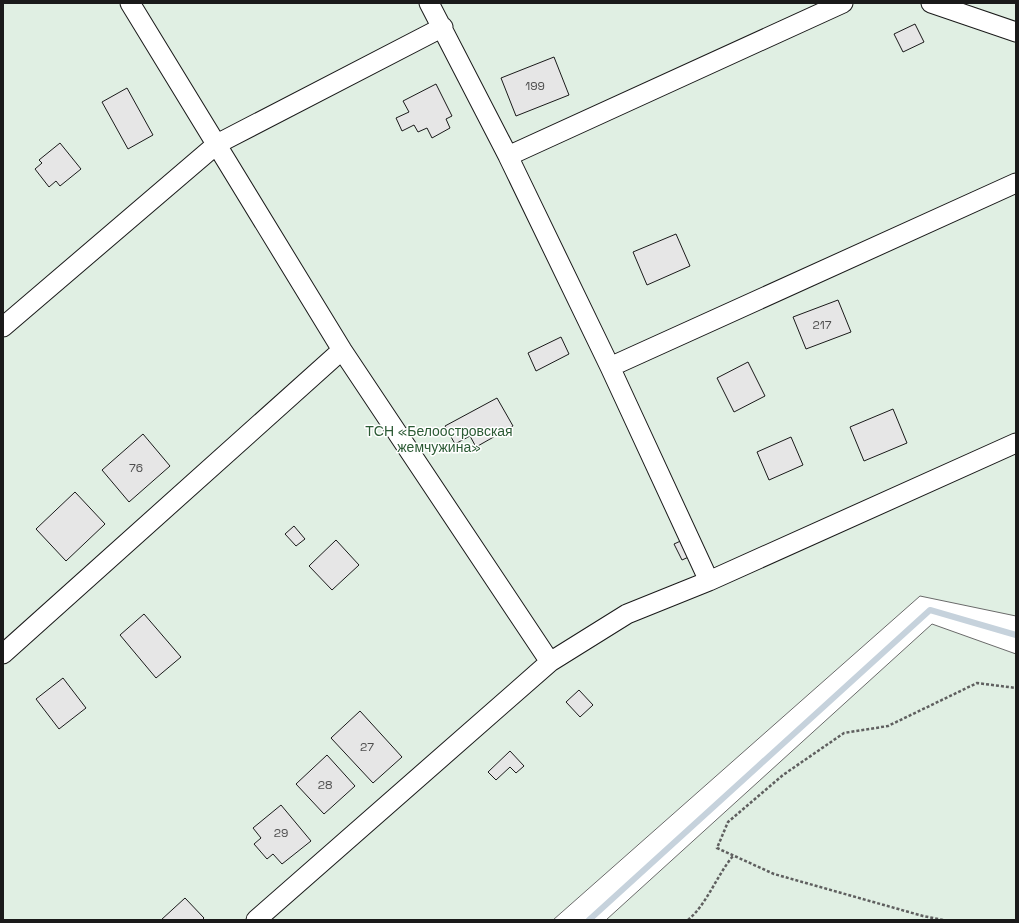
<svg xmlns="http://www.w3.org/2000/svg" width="1019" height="923" font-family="'Space Grotesk',sans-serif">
<rect width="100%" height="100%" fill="#fff"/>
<path fill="#e0efe3" stroke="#6a6a6a" d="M3,3h1013v613l-96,-20 -367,324h-550z
M932,624l84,30v266h-410z"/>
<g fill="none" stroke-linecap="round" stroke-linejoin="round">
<path stroke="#c6d2dc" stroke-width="6" d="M589,920l341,-310 86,25"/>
</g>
<path fill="#e6e6e6" stroke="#1a1a1a" d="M915,24l9,18 -21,10 -9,-18z
M554,57l15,38 -53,21 -15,-38z
M436,84l16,32 -6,3 4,9 -18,10 -5,-10 -9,4 -4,-7 -12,6 -6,-13 13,-6 -6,-11z
M127,88l26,47 -25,14 -26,-47z
M60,143l21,26 -21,17 -4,-5 -7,6 -14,-18 7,-6 -3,-3z
M676,234l14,32 -43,19 -14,-33z
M838,300l13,32 -45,17 -13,-32z
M561,337l8,17 -33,17 -8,-18z
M748,362l17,34 -31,16 -17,-34z
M497,398l16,28 -37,21 -6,-11 -15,8 -10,-18z
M893,409l14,34 -43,18 -14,-34z
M143,434l27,32 -41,36 -27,-32z
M791,437l12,28 -34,15 -12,-28z
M75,492l30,32 -39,37 -30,-32z
M294,526l11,13 -9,7 -11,-12z
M685,539l8,16 -11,5 -8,-16z
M336,540l23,25 -27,25 -23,-24z
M144,614l37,43 -25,21 -36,-43z
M63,678l23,30 -27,21 -23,-30z
M579,690l14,15 -13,12 -14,-15z
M360,711l42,46 -29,26 -42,-45z
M510,751l14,15 -8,7 -6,-6 -14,13 -8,-8z
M327,755l28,31 -31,28 -28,-30z
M281,805l30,36 -29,23 -9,-10 -6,5 -13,-15 7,-6 -8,-10z
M185,898l19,20 -2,2h-41z"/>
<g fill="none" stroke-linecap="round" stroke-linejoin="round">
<defs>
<path id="street" d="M130,3l212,347 208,312
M429,3l79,153 102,211 99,214
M931,3l85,29
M508,156l335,-153
M3,327l214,-183 226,-117
M610,367l406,-184
M3,654l339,-304
M256,920l294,-258 77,-48 82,-33 307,-138"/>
</defs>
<use href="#street" stroke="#1a1a1a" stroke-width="21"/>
<path stroke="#5f5f5f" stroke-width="2.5" stroke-dasharray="3 2" stroke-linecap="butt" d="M688,920c19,-16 29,-45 45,-64
M943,920l-20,-4 -149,-42 -57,-26 11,-26 55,-47 61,-42 44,-7 89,-43 39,5"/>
<use href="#street" stroke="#fff" stroke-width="19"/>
</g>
<g text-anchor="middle" stroke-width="3" stroke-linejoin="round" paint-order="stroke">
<g font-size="12" fill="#4d4d4d">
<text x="535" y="90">199</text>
<text x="822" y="329">217</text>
<text x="136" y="472">76</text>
<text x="367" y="751">27</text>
<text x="325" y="789">28</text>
<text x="281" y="837">29</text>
</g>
<g font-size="14" fill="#2b5a34" stroke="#fff">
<text x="439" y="436">ТСН «Белоостровская<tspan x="439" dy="16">жемчужина»</tspan></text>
</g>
</g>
<rect width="1019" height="923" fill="none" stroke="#1a1a1a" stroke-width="8"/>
</svg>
